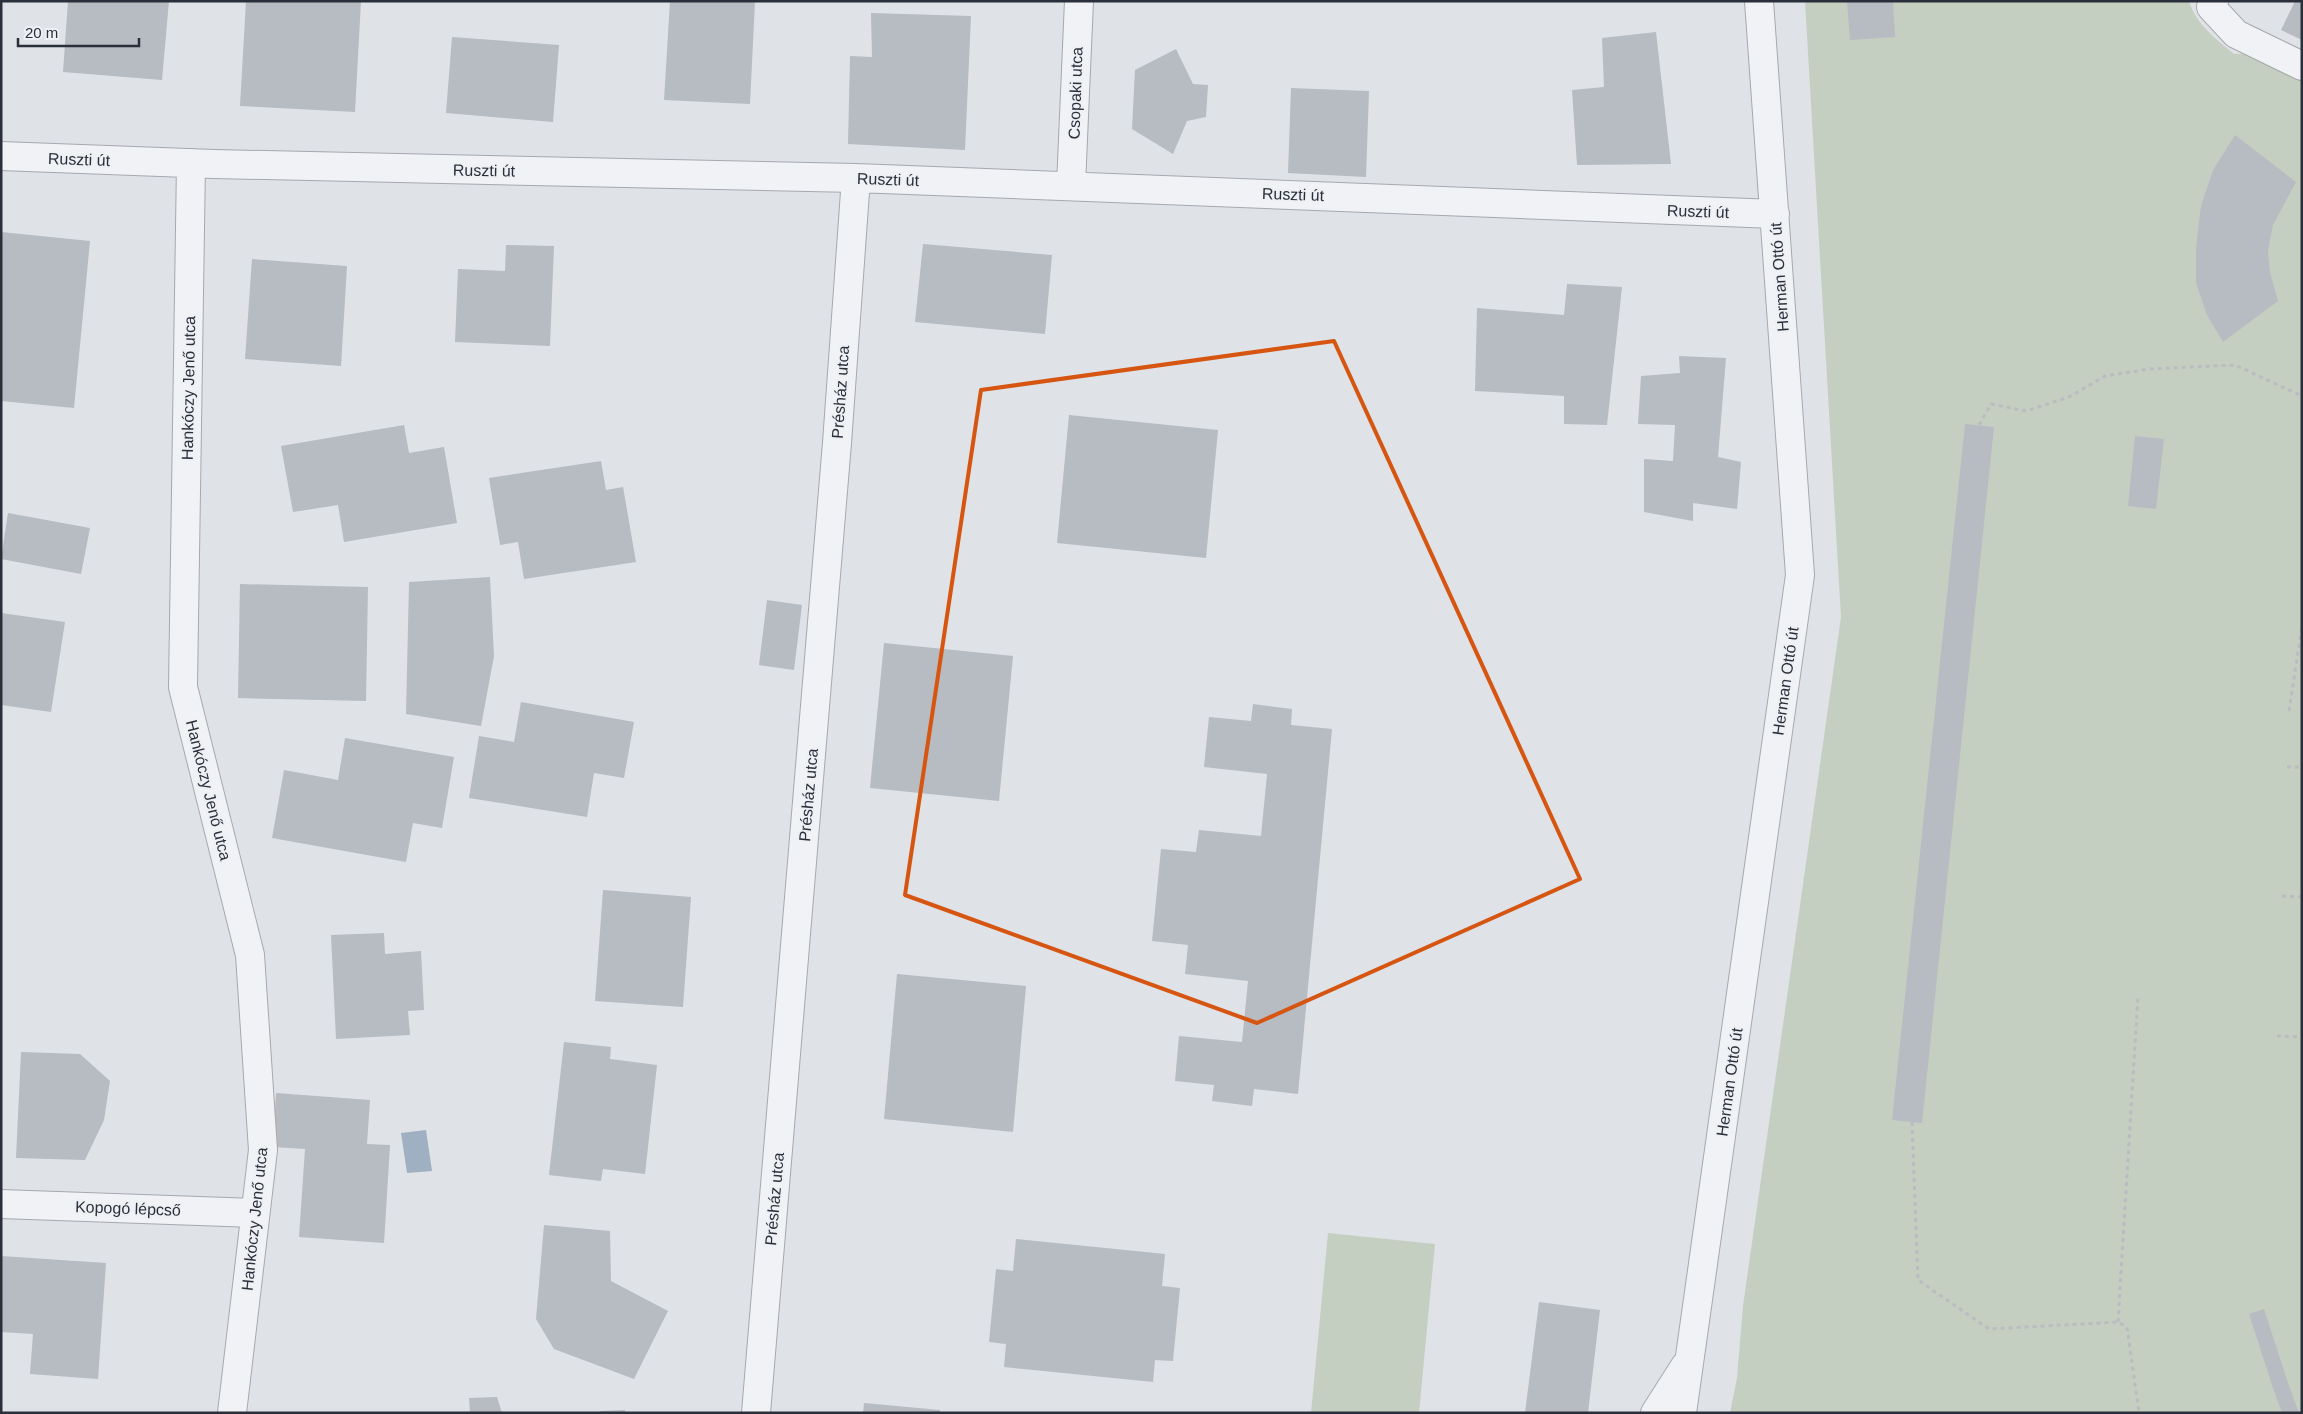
<svg xmlns="http://www.w3.org/2000/svg" width="2303" height="1414" font-family="Arial,sans-serif">
<rect width="100%" height="100%" fill="#dfe2e6"/>
<path fill="#c5cfc1" d="M1805,1h384c6,22 28,39 45,53l20,-1 48,26v1334h-572l7,-35 6,-72 98,-689z
M1328,1233l107,11 -16,169h-108z"/>
<path fill="#9eb0c2" d="M426,1130l6,41 -25,2 -6,-40z"/>
<path fill="#b7bbc2" d="M68,1h101l-7,79 -99,-8z
M246,1h115l-6,111 -115,-6z
M670,1h85l-5,103 -86,-4z
M1847,1h46l2,36 -45,3z
M2295,1h7v39l-21,-10z
M871,13l100,3 -6,134 -117,-6 2,-88 22,1z
M1656,32l15,132 -94,1 -5,-75 32,-3 -2,-49z
M452,37l107,8 -6,77 -107,-9z
M1176,49l17,35 15,1 -2,32 -19,4 -14,33 -41,-25 3,-59z
M1291,88l78,3 -3,86 -78,-4z
M2235,135l61,47 -23,43 -5,25 2,23 8,28 -55,41 -16,-27 -11,-32v-36l5,-41 12,-36z
M1,232l89,9 -16,167 -73,-7z
M923,244l129,11 -7,79 -130,-12z
M506,245l48,1 -4,100 -95,-4 3,-73 47,2z
M252,259l95,7 -6,100 -96,-7z
M1567,284l55,3 -15,138 -43,-1v-28l-89,-5 2,-83 87,7z
M1679,356l47,2 -8,99 23,5 -4,47 -44,-6v18l-49,-9v-53l29,2 2,-36 -37,-1 3,-48 39,-3z
M1069,415l149,15 -12,128 -149,-15z
M1965,424l29,3 -72,696 -30,-3z
M404,425l5,28 35,-6 13,76 -113,19 -6,-37 -45,7 -12,-66z
M2135,436l29,3 -8,70 -28,-3z
M601,461l5,29 17,-3 13,75 -112,17 -6,-37 -18,3 -11,-67z
M8,513l82,15 -9,46 -80,-15z
M490,577l4,79 -13,70 -75,-12 3,-132z
M240,584l128,3 -2,114 -128,-3z
M767,600l35,5 -8,65 -35,-5z
M1,613l64,9 -14,90 -50,-7z
M884,643l129,13 -14,145 -129,-13z
M521,702l113,20 -10,56 -30,-5 -7,44 -118,-19 10,-62 35,6z
M1253,704l39,5 -1,16 41,4 -34,365 -44,-5 -2,17 -40,-5 2,-16 -39,-4 4,-45 63,6 6,-61 -63,-7 3,-29 -36,-4 9,-92 35,3 3,-22 62,6 6,-62 -63,-7 5,-50 42,4z
M345,738l109,19 -12,71 -29,-5 -7,39 -134,-24 12,-68 54,10z
M603,890l88,7 -8,110 -88,-6z
M384,933l1,21 36,-3 3,59 -16,1 2,24 -74,4 -5,-104z
M897,974l129,12 -13,146 -129,-13z
M564,1042l47,5 -1,12 47,6 -12,109 -42,-5 -2,12 -52,-6z
M21,1052l59,2 30,27 -6,39 -19,40 -69,-2z
M276,1093l94,7 -3,44 23,1 -6,98 -85,-6 6,-88 -32,-2z
M544,1225l66,6 1,50 57,30 -34,68 -80,-30 -18,-30z
M1016,1239l149,15 -3,32 18,2 -7,73 -18,-1 -2,22 -149,-15 2,-23 -17,-2 7,-73 17,2z
M1,1256l105,7 -8,116 -68,-5 3,-40 -32,-2z
M1539,1302l61,8 -12,103h-63z
M2264,1309l24,74 11,30h-17l-9,-25 -24,-74z
M497,1397l5,16h-32l-1,-15z
M864,1403l76,7v3h-77z
M625,1410v3h-25v-2z"/>
<g fill="none" stroke-linecap="round" stroke-linejoin="round">
<defs>
<path id="street" d="M2214,1l-3,6 25,27 66,32
M1,156l213,8 642,14 919,36
M191,163l-8,524 67,268 13,195 -31,263
M1071,185l8,-184
M1,1204l254,9
M756,1413l81,-970 19,-265
M1655,1413l30,-47
M1682,1413l118,-838 -41,-574"/>
</defs>
<use href="#street" stroke="#a5a9af" stroke-width="30"/>
<path stroke="#b9bcc1" stroke-width="3" stroke-dasharray="4 4" stroke-linecap="butt" d="M1979,425l12,-21 35,7 43,-14 36,-21 44,-7 86,-4 67,31
M2289,711l13,-85
M2287,767h15
M2282,896l20,1
M2277,1036l25,1
M1912,1122l6,158 71,49 129,-7 9,5 12,86
M2118,1322l20,-326"/>
<use href="#street" stroke="#f1f2f5" stroke-width="28"/>
</g>
<path fill="none" stroke="#d55511" stroke-width="4" stroke-linejoin="round" d="M1334,341l246,538 -323,144 -352,-128 76,-505z"/>
<g text-anchor="middle" stroke-width="4" stroke-linejoin="round" paint-order="stroke">
<g font-size="16" fill="#2a303b" stroke="#eef0f4">
<text transform="translate(1075 93) rotate(-88)" y="6">Csopaki utca</text>
<text transform="translate(79 159) rotate(2)" y="6">Ruszti út</text>
<text transform="translate(484 170) rotate(1)" y="6">Ruszti út</text>
<text transform="translate(888 179) rotate(2)" y="6">Ruszti út</text>
<text transform="translate(1293 194) rotate(2)" y="6">Ruszti út</text>
<text transform="translate(1698 211) rotate(2)" y="6">Ruszti út</text>
<text transform="translate(1779 277) rotate(-94)" y="6">Herman Ottó út</text>
<text transform="translate(188 388) rotate(-89)" y="6">Hankóczy Jenő utca</text>
<text transform="translate(840 392) rotate(-86)" y="6">Présház utca</text>
<text transform="translate(1785 681) rotate(-82)" y="6">Herman Ottó út</text>
<text transform="translate(209 790) rotate(76)" y="6">Hankóczy Jenő utca</text>
<text transform="translate(808 795) rotate(-85)" y="6">Présház utca</text>
<text transform="translate(1729 1082) rotate(-82)" y="6">Herman Ottó út</text>
<text transform="translate(774 1199) rotate(-85)" y="6">Présház utca</text>
<text transform="translate(128 1208) rotate(2)" y="6">Kopogó lépcső</text>
<text transform="translate(254 1219) rotate(-84)" y="6">Hankóczy Jenő utca</text>
</g>
</g>
<rect width="2303" height="1414" fill="none" stroke="#2a303b" stroke-width="5"/>
<path d="M18 38v8h121v-8" fill="none" stroke="#2a303b" stroke-width="2.5"/>
<text x="25" y="38" font-size="15" fill="#2a303b" stroke="#eef0f4" stroke-width="4" paint-order="stroke">20 m</text>
</svg>
